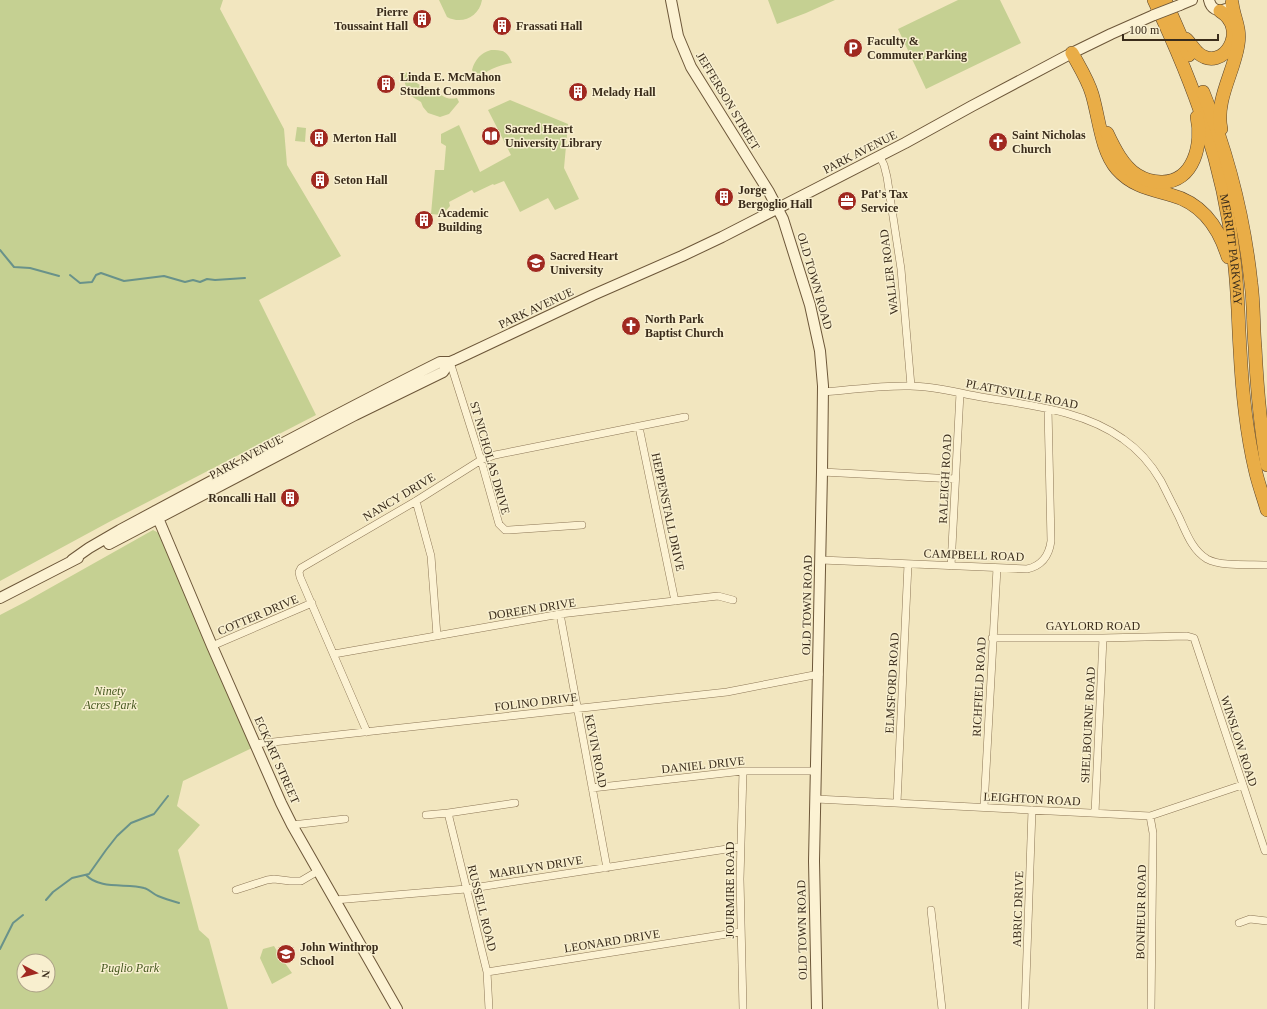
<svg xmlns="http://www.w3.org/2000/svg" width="1267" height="1009" font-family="Georgia,serif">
<rect width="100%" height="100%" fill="#f2e6bf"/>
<path fill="#c5d092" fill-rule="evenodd" d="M0,0h223l-3,9 64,120 3,36 54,91 -82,44 57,115 -207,107 -109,59z
M439,0h43c-3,17 -20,25 -35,17z
M768,0h67l-29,13 -29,11z
M958,0h42l21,43 -95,46 -28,-60z
M491,50c13,0 16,1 21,13 -13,2 -25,7 -35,16l-5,-9c3,-11 9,-17 19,-20z
M402,72h4c10,12 14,15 30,17 6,8 11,11 21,9l2,4 -10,12 -9,3 -12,-4 -5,-6 -2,-5 -10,-6 -5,-9z
M510,100l58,24 -4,44 15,31 -24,11 -7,-12 -28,14 -16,-31 -10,4 -1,-1 -19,9 -2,-3 -23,12 1,4 -8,9 -11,-1 4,-44h9l2,-24 -5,-3v-9l18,-9 21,47 31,-17 -23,-45z
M297,127l9,1 -1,14 -10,-1z
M153,530l6,3 2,3 91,212 -69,33 -6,25 23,19 -22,25 21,80 10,9 19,70h-228v-394l25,-13zM24,961h24v24h-24z
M274,946l6,10 12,17 -20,11 -12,-26 3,-9z"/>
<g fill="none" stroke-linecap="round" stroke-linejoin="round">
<path stroke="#69928a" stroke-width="2" d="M0,250l14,17 16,1 29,8
M70,275l10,8 12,-1 4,-7 5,-2 23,8 40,-5 21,6 8,-2 7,2 7,-3 8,1 30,-2
M86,875c14,15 41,8 58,13 5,1 9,6 14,8 7,3 14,5 21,7
M46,900l7,-8 19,-14 17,-4 17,-24 11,-14 14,-13 23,-9 14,-18
M0,949l13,-26 10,-8"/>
<defs>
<path id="street" d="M880,157l4,8 3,12 14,92 10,117
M450,362l31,98 18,64 6,6h4l73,-5
M823,392c29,-2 58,-7 87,-6 22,0 45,6 66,10 49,9 106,13 147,43 16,11 28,25 38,42 6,12 12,24 18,36 7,15 13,33 28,42 15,8 43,5 60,6
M639,427l36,174
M822,472l133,7
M416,501l15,55 6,80
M821,560l206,9c14,-3 22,-13 24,-28l-3,-132
M951,566l9,-173
M560,614l47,254
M992,638h111l84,-2 7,2 71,213
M212,646l100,-43
M334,654l226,-40 158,-18 15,4
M367,732l-67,-155 -1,-5 2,-4 115,-67 65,-41 14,-5 190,-38
M255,744l472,-52 92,-18
M592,788l151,-17h73
M816,799l334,17 92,-31
M897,803l11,-239
M984,807l13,-239
M448,813l39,159 2,37
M1095,813l8,-175
M426,815l22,-2 67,-10
M1150,816l3,17 -2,176
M292,825l53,-6
M236,890l31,-10 7,-1 16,2h11l17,-10
M335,900l131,-11 274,-42
M931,910l11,99
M1239,923l11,-4 17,2
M487,972l253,-40
M743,1009l-3,-130 3,-108
M1025,1009l7,-199"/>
<path id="secondary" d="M671,0l7,36 13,31 78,125 14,27 27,86 10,46 3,35 -1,86 -8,389 3,148
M1209,0c2,9 8,12 17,9
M1180,5l12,-5
M155,511l57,135 69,157 11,22 105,184
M109,544l246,-129 88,-43 7,-10
M72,560l17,-12 31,-18c106,-57 212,-114 320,-168h10l7,-3 136,-64 89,-39 40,-19 183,-94 67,-37 100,-53 39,-19 43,-19
M0,598l78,-40"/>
<g id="highway">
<path id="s1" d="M1154,0c40,85 70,164 80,259 4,30 4,60 6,90 2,40 6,81 15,120 3,14 8,27 12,41"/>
<path d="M1165,0l24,55"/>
<path d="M1186,39c4,4 8,10 12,14 25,21 52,-24 22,-42"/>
<path d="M1072,53c7,13 16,27 20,41 7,23 9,57 25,75 15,17 33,20 54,26 31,8 48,33 57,62"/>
<path d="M1203,92c25,62 41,125 48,191 3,21 2,43 4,64 2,40 5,79 12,118"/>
<path d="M1221,129c-6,-29 13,-57 17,-84 3,-17 -4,-26 -6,-42"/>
<path d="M1107,133c7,15 16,33 30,42 8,5 15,7 24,7 33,1 42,-39 36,-65"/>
</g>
</defs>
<use href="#street" stroke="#8c7656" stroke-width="8"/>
<use href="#secondary" stroke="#6d5739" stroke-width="12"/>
<use href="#highway" stroke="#59432a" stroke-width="14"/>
<use href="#street" stroke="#fcf2d3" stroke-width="7"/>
<use href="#secondary" stroke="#fcf2d3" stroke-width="10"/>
<use href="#highway" stroke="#e9ad47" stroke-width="13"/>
<defs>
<path id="secondary-bridge" d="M1154,15l26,-10"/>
</defs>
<use href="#secondary-bridge" stroke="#6d5739" stroke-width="12" stroke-linecap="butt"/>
<use href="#secondary-bridge" stroke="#fcf2d3" stroke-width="10"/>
</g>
<defs>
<symbol id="building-disc" viewBox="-11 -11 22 22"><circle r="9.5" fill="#a02920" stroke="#f8efcf"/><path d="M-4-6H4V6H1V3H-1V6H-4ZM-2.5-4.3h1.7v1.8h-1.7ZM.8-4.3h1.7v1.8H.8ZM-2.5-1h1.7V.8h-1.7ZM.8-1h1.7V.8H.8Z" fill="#fff"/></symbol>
<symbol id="parking-disc" viewBox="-11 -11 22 22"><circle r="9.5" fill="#a02920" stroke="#f8efcf"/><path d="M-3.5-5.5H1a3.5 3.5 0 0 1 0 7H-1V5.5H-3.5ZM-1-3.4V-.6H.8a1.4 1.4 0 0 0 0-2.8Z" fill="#fff"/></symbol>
<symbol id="library-disc" viewBox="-11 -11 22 22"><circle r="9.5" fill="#a02920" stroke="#f8efcf"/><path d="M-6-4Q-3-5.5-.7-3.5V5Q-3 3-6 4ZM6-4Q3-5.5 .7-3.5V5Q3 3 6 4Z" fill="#fff"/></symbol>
<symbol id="church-disc" viewBox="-11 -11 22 22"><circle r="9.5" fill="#a02920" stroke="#f8efcf"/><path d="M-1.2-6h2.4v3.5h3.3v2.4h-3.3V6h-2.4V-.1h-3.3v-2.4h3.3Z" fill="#fff"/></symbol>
<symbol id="office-disc" viewBox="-11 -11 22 22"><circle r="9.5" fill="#a02920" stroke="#f8efcf"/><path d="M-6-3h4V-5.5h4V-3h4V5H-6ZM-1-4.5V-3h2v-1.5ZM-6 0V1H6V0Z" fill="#fff"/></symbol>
<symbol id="university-disc" viewBox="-11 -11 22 22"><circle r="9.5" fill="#a02920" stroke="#f8efcf"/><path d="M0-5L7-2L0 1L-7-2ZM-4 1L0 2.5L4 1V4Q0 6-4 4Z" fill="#fff"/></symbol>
<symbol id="school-disc" viewBox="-11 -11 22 22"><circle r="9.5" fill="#a02920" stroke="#f8efcf"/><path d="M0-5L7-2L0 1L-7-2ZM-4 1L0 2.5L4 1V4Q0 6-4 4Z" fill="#fff"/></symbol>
</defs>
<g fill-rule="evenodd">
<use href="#building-disc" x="411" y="8" width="22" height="22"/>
<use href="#building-disc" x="491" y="15" width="22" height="22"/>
<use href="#parking-disc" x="842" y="37" width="22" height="22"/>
<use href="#building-disc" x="375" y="73" width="22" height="22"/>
<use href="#building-disc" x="567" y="81" width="22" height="22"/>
<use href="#library-disc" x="480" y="125" width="22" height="22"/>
<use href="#building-disc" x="308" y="127" width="22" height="22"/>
<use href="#church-disc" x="987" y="131" width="22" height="22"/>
<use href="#building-disc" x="309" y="169" width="22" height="22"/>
<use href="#building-disc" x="713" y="186" width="22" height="22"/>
<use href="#office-disc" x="836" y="190" width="22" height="22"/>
<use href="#building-disc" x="413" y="209" width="22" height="22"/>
<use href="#university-disc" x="525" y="252" width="22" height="22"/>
<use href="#church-disc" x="620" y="315" width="22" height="22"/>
<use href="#building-disc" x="279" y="487" width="22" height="22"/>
<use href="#school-disc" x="275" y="943" width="22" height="22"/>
</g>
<g text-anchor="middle" stroke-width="3" stroke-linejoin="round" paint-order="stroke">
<g font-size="12" font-weight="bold" fill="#3a2c1b" stroke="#f8efcf" text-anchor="start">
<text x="408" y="16" text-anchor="end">Pierre<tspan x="408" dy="14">Toussaint Hall</tspan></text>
<text x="516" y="30">Frassati Hall</text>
<text x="867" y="45">Faculty &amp;<tspan x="867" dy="14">Commuter Parking</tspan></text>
<text x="400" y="81">Linda E. McMahon<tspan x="400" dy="14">Student Commons</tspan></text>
<text x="592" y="96">Melady Hall</text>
<text x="505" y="133">Sacred Heart<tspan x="505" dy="14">University Library</tspan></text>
<text x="1012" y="139">Saint Nicholas<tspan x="1012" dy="14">Church</tspan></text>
<text x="333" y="142">Merton Hall</text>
<text x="334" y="184">Seton Hall</text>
<text x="738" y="194">Jorge<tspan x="738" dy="14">Bergoglio Hall</tspan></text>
<text x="861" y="198">Pat's Tax<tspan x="861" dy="14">Service</tspan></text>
<text x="438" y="217">Academic<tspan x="438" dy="14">Building</tspan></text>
<text x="550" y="260">Sacred Heart<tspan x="550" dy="14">University</tspan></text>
<text x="645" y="323">North Park<tspan x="645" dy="14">Baptist Church</tspan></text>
<text x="276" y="502" text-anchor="end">Roncalli Hall</text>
<text x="300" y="951">John Winthrop<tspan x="300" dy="14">School</tspan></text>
</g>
<g font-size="12" fill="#3a2c1b" stroke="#f8efcf">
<text transform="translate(728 101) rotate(59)" y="4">JEFFERSON STREET</text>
<text transform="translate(860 152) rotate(-27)" y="4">PARK AVENUE</text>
<text dy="4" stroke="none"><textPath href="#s1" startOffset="263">MERRITT PARKWAY</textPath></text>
<text transform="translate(889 272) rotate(-97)" y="4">WALLER ROAD</text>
<text transform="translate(815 281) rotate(74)" y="4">OLD TOWN ROAD</text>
<text transform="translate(536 308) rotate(-25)" y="4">PARK AVENUE</text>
<text transform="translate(1022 394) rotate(11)" y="4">PLATTSVILLE ROAD</text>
<text transform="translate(246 457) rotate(-28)" y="4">PARK AVENUE</text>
<text transform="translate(490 458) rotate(74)" y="4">ST NICHOLAS DRIVE</text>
<text transform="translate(945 479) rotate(-87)" y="4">RALEIGH ROAD</text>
<text transform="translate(399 497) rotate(-31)" y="4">NANCY DRIVE</text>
<text transform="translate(668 512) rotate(78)" y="4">HEPPENSTALL DRIVE</text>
<text transform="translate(974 555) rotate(2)" y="4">CAMPBELL ROAD</text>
<text transform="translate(807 605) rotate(-89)" y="4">OLD TOWN ROAD</text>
<text transform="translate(532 609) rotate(-9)" y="4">DOREEN DRIVE</text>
<text transform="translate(258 615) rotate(-23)" y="4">COTTER DRIVE</text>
<text x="1093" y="630">GAYLORD ROAD</text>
<text transform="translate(892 683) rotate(-87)" y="4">ELMSFORD ROAD</text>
<text transform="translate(979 687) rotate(-87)" y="4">RICHFIELD ROAD</text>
<text transform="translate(536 702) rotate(-7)" y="4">FOLINO DRIVE</text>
<text transform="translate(1088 725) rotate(-87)" y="4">SHELBOURNE ROAD</text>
<text transform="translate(1239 741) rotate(72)" y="4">WINSLOW ROAD</text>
<text transform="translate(596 751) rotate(79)" y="4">KEVIN ROAD</text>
<text transform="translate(277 760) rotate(66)" y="4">ECKART STREET</text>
<text transform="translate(703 765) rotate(-6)" y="4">DANIEL DRIVE</text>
<text transform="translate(1032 799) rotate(3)" y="4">LEIGHTON ROAD</text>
<text transform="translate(536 867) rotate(-9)" y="4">MARILYN DRIVE</text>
<text transform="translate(730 890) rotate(-90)" y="4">JOURMIRE ROAD</text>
<text transform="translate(482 908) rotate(76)" y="4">RUSSELL ROAD</text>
<text transform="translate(1018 909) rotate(-88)" y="4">ABRIC DRIVE</text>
<text transform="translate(1141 912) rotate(-89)" y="4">BONHEUR ROAD</text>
<text transform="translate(802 930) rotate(-91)" y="4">OLD TOWN ROAD</text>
<text transform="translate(612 941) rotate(-9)" y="4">LEONARD DRIVE</text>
</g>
<g font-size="12" font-style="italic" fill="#465820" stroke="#f8efcf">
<text x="110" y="695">Ninety<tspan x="110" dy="14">Acres Park</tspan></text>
<text x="130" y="972">Puglio Park</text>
</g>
</g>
<g transform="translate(36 973) rotate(97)"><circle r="19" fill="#f8efcf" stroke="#aca187"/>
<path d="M0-3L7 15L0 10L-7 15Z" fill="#a02920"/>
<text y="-6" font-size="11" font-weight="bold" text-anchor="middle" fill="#3a2c1b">N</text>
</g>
<path d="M1123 34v6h95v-6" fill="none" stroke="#3a2c1b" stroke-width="2"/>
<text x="1129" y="34" font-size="12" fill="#3a2c1b" stroke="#f8efcf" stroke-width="3" paint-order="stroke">100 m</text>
</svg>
